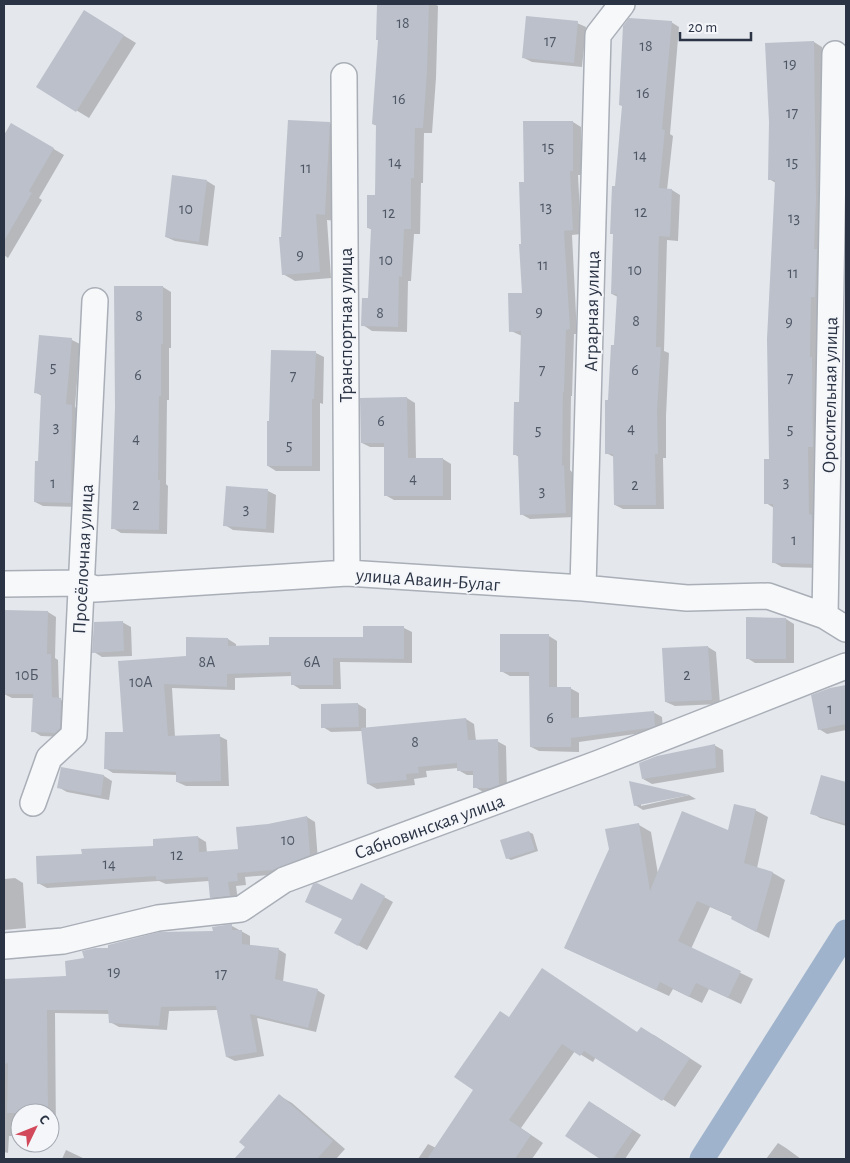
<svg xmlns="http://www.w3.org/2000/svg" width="850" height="1163" font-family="'Alegreya Sans',sans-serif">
<rect width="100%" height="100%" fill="#e4e7ec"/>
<path fill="#0003" d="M379,4h56l3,2 -2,72 -4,55h-8l-1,50h-2l-1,51h-6l-3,47h-3l-1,51 -35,-1 -9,-6 6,-26 4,-69 -5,-2 8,-32 1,-70 -4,-2 6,-84 -1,-1z
M97,19l39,24 -47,75 -51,-31z
M671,22l8,5 -9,107 3,2 -6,54h5l8,5 -2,46 -11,-1 -3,111 5,2 -3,63v42h-3l1,51h-41l-8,-4 -1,-48 -8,-4 12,-156 -6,-3 4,-107z
M577,23l9,4 -4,40 -50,-5 -8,-4z
M814,42l8,5 2,158 -4,363 -38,-1 -9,-5 1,-54 -8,-5 5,-43 5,-277 -7,-4z
M573,122l8,5v48h-3l3,59 -9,1 5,99h-3l-2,62h-1l-1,74 2,2 2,45 -44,2 -9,-5 -2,-57 -5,-3 6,-50 2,-68 -11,-5 12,-37 -1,-49 3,-62z
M330,123l11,7 -5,91 -9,-1 4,58 -36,3 -12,-7z
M11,124l53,31 -25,43 3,2 -34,58 -4,-3v-117z
M207,181l8,5 -7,60 -33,-5 -9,-4z
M163,287l8,5v56h-2v52h-2l-1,84 2,2 -1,48 -46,-1 -8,-5z
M40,337l32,3 8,4 -5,63 5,4 -1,96 -36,-1 -8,-4 4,-39 3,-67 -7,-4z
M316,353l8,4 -1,47 -3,-1v68h-44l-8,-5z
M407,398l8,5 1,56h27l8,5v36h-57l-9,-5v-48h-15l-8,-4z
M268,491l8,4 -2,38 -41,-3 -8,-5z
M4,611l44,1 8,5 -1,41 3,2 1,39 10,5 -5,33 -23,-1 -8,-5 1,-33h-22l-8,-4z
M786,619l8,5v39h-39l-8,-5z
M122,622l9,5 1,29 -30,1 -8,-5z
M364,627l40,1 8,4v31l-72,-1 1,27h-41l-8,-5v-8l-57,2v12l-63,-2 3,49 44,-1 8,4 2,46h-43l-9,-4v-7l-64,-2 -8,-5 19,-34 -5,-72 68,-5v-19l41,1 8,5v3l34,-1 94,-8z
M549,636l8,5v47h13l9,5v26l74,-7 9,5 1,13 -84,12v10l-40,-1 -8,-4v-71h-21l-9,-5z
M708,647l8,5 4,52 -45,2 -9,-4 -3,-52z
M846,686v44l-19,4 -8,-5 11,-40z
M358,704l8,5v20l100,-10 8,5 2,17h21l9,5 1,43 -7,3h-17l-8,-5 -1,-12h-7l-9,-5v-2l-32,3 1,6 -13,2 1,6 -38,4 -9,-5 -6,-53 -31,1 -8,-5z
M714,745l9,5 1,22 -72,12 -9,-5z
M62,768l42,8 8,5 -3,19 -42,-8 -9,-5z
M822,777l24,7v42l-26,-8 -8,-5z
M689,795l7,4 -53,11 -8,-5 6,-2v3z
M755,810l13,7 -11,51 16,5 12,7 -16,58 -24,-12 -12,-9 -23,-10 -19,42 62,30 -12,25 -32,-15 -7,14 -29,-14 -4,7 -104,-48 74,-123 12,7 7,42 71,-42z
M307,817l8,5 3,38 -36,14 -37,3 1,8 -10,1 2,14 -19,2 -8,-5 -2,-16 -43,3 -7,-3 -112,7 -9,-5 45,-28 72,-8 43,-10 8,5 1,11 33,-3 28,-24z
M529,832l4,2 5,17 -27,9 -4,-2z
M15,878l8,5 3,45 -22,2v-51z
M362,885l31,17 -26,48 -31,-17z
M232,926l18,10v10l28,3 8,5 -3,28 34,8 8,5 -9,37 -59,-14 7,38 -29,5 -8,-4 -9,-47 -49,1 -2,19 -48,-3 -9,-5v-8l-55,-1 1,124h-6v-24h-30v23h-11l-1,17 -4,-1v-172l63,-3 19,-18 23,-10 105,-17z
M510,1018l144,17 48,31 -27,41 -79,-50 -3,5 -18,-11 -54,77 22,15 -11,16h-114l10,-15 8,4 39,-58z
M280,1096l12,7 53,46 -9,10h-100l10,-12z
M598,1107l43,28 -16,24h-23l-35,-23z
M778,1143l8,5 15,11h-35z
M66,1150l19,9h-23z"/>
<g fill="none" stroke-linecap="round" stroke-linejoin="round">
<path stroke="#9fb4cc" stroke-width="25" d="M702,1159l144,-227"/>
</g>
<path fill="#bbc0ca" d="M377,4h52l-2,68 -4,56h-8l-1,50h-3v51h-7l-2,48 -3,-1 -1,51 -37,-1 1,-28h6l3,-70h-4v-33h8l1,-70 -4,-1 6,-84h-2z
M84,10l40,25 -48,77 -40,-25z
M526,16l52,5 -4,42 -52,-5z
M629,18l43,3 -10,108 3,1 -6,58 13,1 -2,48 -11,-1 -3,111h5l-4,64 1,43h-3l1,51h-42l-1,-51h-8v-54h3l3,-55h3l3,-51h-6l2,-60h-3l2,-48h3l7,-80 -3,-1 4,-79z
M814,41l2,159 -2,49h3l-2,48h-4l-1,60h2l1,90h-5l1,67 3,1v49l-40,-1 1,-59h-9v-45h5l-2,-120 8,-159h-7l1,-58 -4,-79z
M288,120l42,2 -5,93 -9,-1 4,58 -38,3 -3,-38h2z
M523,121h50v50h-3l3,59 -9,1 6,98 -4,1 -2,62h-1l-1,74 2,-1 2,48 -46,2 -2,-60h-5l1,-53h5l2,-71 -12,1 -1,-39h14l-3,-49h2l-2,-62h5z
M11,123l43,25 -25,43 3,2 -28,48v-106z
M172,175l35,5 -8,62 -34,-5z
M114,286h49v58h-2v52h-2l-1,84h2l-1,50 -48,-1 4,-122z
M39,335l33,3 -6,66 6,1 -1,98 -37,-1 1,-41h3l3,-67 -7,-1z
M271,350l45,1 -2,48h-2v67h-45v-45h2z
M407,397l1,61h35v38h-59v-53h-23l-1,-45z
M226,486l42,3 -2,40 -43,-3z
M4,610l44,1 -1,43h4l1,43 9,1 -1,30 -5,5 -24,-1 2,-38h-29z
M746,617l40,1v41h-40z
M123,621l1,30 -32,2 2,-31z
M363,626h41v33l-71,-1v27h-42v-13l-64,2v13l-63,-3 4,52 52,-2 1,47 -45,1v-10l-72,-3 1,-37h18l-5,-71 68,-5v-19l42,1v8l41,-1v-8h94z
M500,634h49v53h22v31l83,-7 1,15 -6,2 -78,10v9h-41l-1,-75h-29z
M708,646l4,54 -47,2 -3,-54z
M846,685v39l-28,6 -7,-35 19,-7z
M358,703l1,24 -38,1v-24z
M466,718l2,22 30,-1 1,46 -8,3h-18v-17h-16v-8l-39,4 1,6 -13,1 1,6 -40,4 -6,-56z
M715,744l1,24 -74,11 -3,-16 18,-7z
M61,767l43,8 -3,21 -44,-8z
M821,775l25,7v42l-36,-10z
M629,781l61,14 -56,11z
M734,804l22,5 -12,54 29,9 -17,60 -25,-13 1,-3 -35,-15 -19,40 63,30 -13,27 -32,-15 -7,14 -29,-15 -4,8 -92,-42 45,-99 -4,-20 34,-6 11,68 32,-80 46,19z
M307,816l3,39 -37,15 -36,3 1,8 -10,1 2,14 -20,2 -2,-21 -52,3v-4l-119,8 -1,-28 46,-2 -1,-5 72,-3v-7l45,-3 1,16 39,-3 -2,-22 32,-3z
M529,831l6,19 -29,9 -6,-19z
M317,883l35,17 9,-17 24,13 -27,50 -24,-13 8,-14 -37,-17 8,-18z
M232,924v6h10v14l37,4 -4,31 43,10 -10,39 -58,-14 7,38 -31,5 -10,-51 -55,1 -2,19 -50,-3 -1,-13h-61l1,103h-41l1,-50 -4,1v-85l62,-3 -1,-15 19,-3 -2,-7 13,-3h13v-3l51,-13 54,-1 -1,-4z
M542,968l95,64 4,-5 49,31 -28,43 -78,-50 -4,5 -18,-12 -53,76 22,15 -16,24h-88l46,-69 -19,-13 46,-66 9,6z
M279,1094l54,47 -16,18h-83l11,-12 -6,-5z
M589,1101l44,29 -20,29h-13l-35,-23z"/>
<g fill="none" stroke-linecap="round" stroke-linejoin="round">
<defs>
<path id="minor" d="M344,76l3,497
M4,584l77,-1 14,6 252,-16 236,15 104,10 81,-2 57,20 21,13
M583,588l15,-553 24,-31
M825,616l10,-562
M33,803l16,-45 25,-23 21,-434
M4,946l59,-5 95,-23 83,-9 43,-29 315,-117 247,-97"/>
</defs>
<use href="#minor" stroke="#a9aeb7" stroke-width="28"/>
<use href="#minor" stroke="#f7f8fa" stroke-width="25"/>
</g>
<g text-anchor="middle" stroke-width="4" stroke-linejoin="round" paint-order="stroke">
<g font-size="16" fill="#4f5766">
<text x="403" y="28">18</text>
<text x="550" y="46">17</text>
<text x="646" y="51">18</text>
<text x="790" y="69">19</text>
<text x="643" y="98">16</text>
<text x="399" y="104">16</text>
<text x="792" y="118">17</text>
<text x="548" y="152">15</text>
<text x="640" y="160">14</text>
<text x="395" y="167">14</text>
<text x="792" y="167">15</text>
<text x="306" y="173">11</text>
<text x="546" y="212">13</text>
<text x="186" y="214">10</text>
<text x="641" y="217">12</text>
<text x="389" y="218">12</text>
<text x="794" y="223">13</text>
<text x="300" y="260">9</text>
<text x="386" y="265">10</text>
<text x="543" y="270">11</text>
<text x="635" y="275">10</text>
<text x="793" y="278">11</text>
<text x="539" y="317">9</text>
<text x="380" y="318">8</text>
<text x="139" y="321">8</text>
<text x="636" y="326">8</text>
<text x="789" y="327">9</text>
<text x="53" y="372">5</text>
<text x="542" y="375">7</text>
<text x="635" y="375">6</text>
<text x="138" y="380">6</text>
<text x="293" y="381">7</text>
<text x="790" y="383">7</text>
<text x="381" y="426">6</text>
<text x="56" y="432">3</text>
<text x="631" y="433">4</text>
<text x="790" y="434">5</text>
<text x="538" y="435">5</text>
<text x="136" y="443">4</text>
<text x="289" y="450">5</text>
<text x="413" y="483">4</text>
<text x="786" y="487">3</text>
<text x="53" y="488">1</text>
<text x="635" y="490">2</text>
<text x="542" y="496">3</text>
<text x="136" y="510">2</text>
<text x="246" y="514">3</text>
<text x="794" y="545">1</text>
<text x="207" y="667">8А</text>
<text x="312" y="667">6А</text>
<text x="27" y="680">10Б</text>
<text x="687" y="680">2</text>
<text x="141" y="687">10А</text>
<text x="830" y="714">1</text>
<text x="550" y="723">6</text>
<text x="415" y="747">8</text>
<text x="288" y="845">10</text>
<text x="177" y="860">12</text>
<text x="109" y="869">14</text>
<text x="114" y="977">19</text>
<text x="221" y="979">17</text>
</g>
<g font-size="19" fill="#2b3445" stroke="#f4f6f9">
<text transform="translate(591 311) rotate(-89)" y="7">Аграрная улица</text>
<text transform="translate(345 325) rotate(-90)" y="7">Транспортная улица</text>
<text transform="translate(829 395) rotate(-89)" y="7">Оросительная улица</text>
<text transform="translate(82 559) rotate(-87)" y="7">Просёлочная улица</text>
<text transform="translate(428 579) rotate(4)" y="7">улица Аваин-Булаг</text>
<text transform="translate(429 826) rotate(-20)" y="7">Сабновинская улица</text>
</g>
</g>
<rect width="850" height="1163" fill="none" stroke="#2b3445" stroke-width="10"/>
<g transform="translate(35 1128) rotate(47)"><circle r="24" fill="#f4f6f9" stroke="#a4a8b1"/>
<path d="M0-4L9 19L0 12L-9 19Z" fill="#d1495b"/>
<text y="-8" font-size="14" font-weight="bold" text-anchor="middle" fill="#2b3445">С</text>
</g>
<path d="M680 32v8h71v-8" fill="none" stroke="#2b3445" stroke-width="2.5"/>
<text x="688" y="32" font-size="15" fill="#2b3445" stroke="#f4f6f9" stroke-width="4" paint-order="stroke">20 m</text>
</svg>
